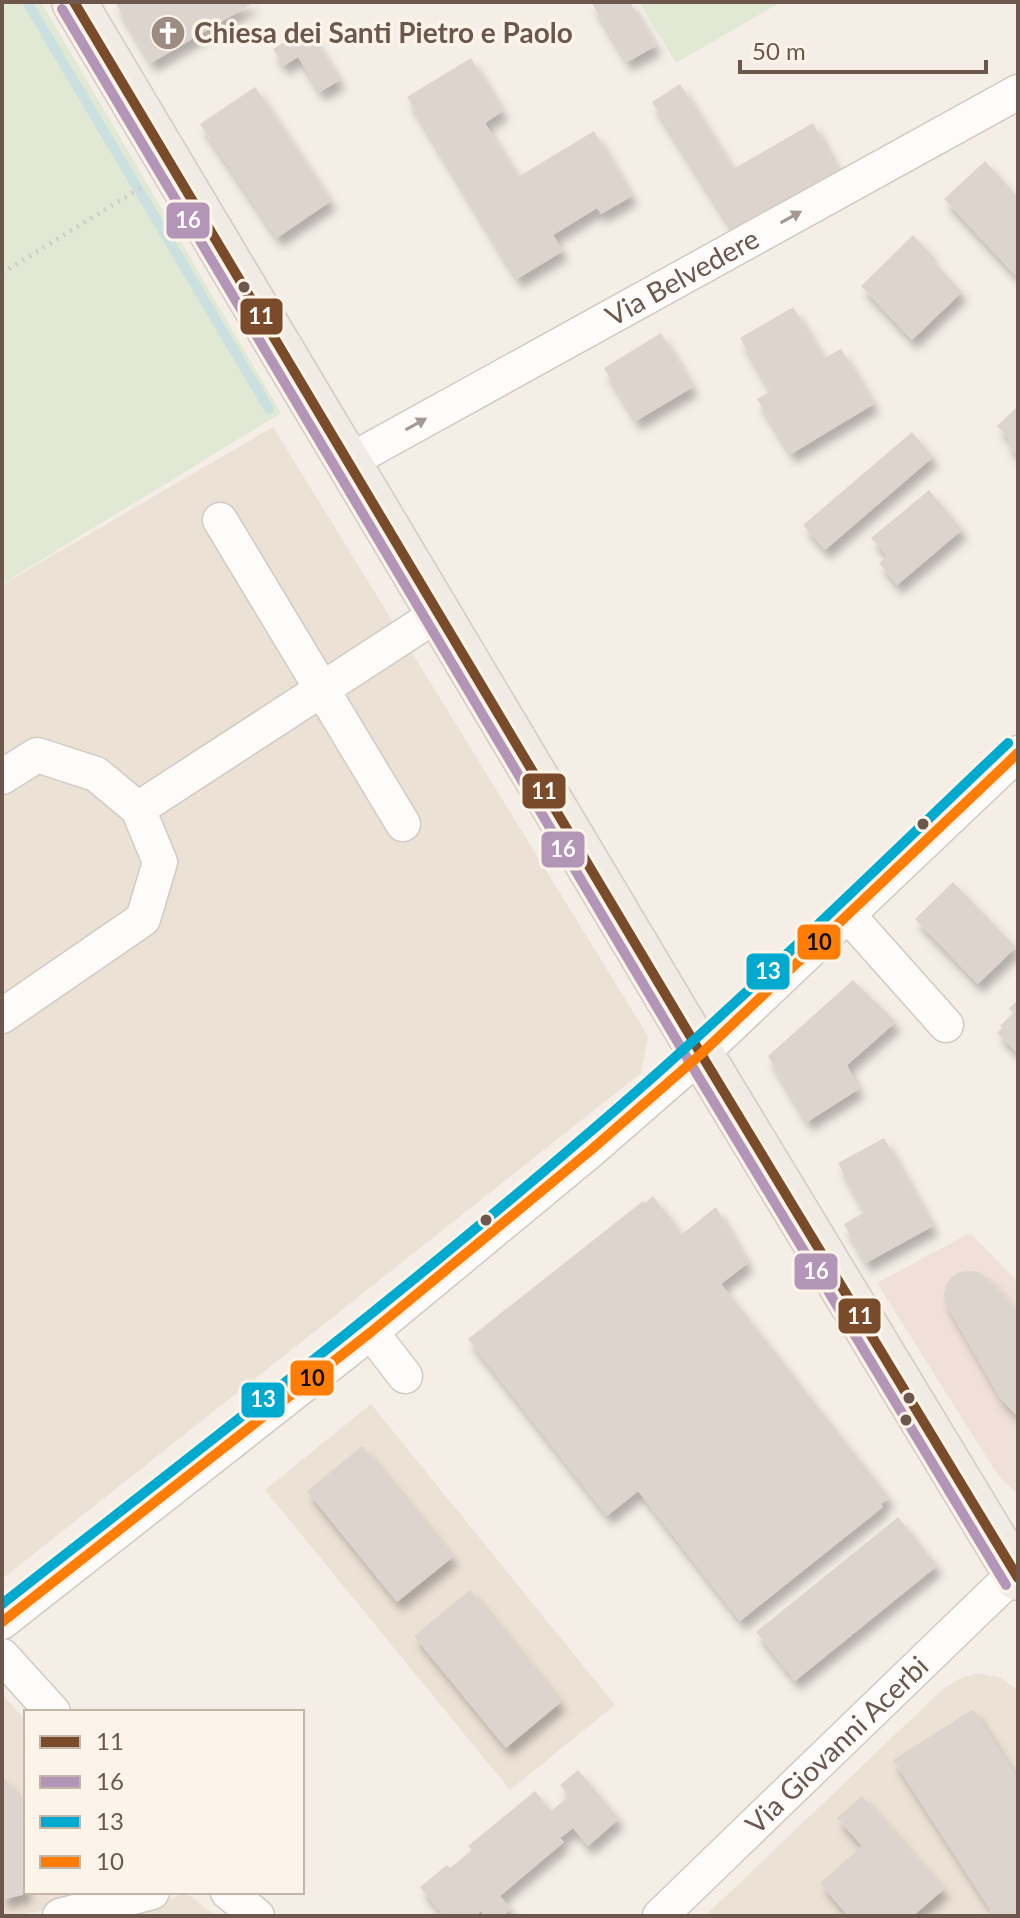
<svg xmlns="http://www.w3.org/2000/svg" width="1020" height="1918" font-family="Lato,sans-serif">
<defs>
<filter id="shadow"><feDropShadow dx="5" dy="9" stdDeviation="4" flood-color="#0004"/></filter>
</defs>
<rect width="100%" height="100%" fill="#f4eee7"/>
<path fill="#ece1d5" d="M273,427l375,609 -7,37 -639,506v-994z
M371,1404l244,301 -105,85 -245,-300z
M978,1673l23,5 17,12v226h-313l239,-228 17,-10z
M3,1695l23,26v171h91l-97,24h-18z
M185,1892l31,24h-110l34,-10 3,8z"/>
<path fill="#f1e0d8" d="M970,1233l48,49v212l-16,-14 -8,-11 -117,-186z"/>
<path fill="#e1e8d3" d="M2,2h39l240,411 -279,171z
M639,2h142l-105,61z"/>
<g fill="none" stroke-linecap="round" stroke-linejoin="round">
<path stroke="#cbe1e1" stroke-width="10" d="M27,2l242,407"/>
</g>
<path fill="#ddd4cd" filter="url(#shadow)" d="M115,2h140l-104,61z
M591,2h39l26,44 -29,16z
M307,27l33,53 -20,12 -22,-35 -15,9 -10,-17z
M471,58l32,53 -18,12 33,54 76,-46 38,65 -31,18 -4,-6 -44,27 10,16 -46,28 -110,-182z
M680,84l53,85 80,-46 26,48 -105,61 -82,-130z
M255,87l76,114 -54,37 -77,-114z
M985,161l33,36v81l-74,-79z
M913,235l18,19 -2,3 33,35 -50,48 -51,-54z
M793,307l31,51 17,-9 33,55 -83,50 -34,-55 14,-8 -31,-53z
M661,333l32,54 -57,34 -32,-53z
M1018,406v50l-12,-13 4,-3 -13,-14z
M912,432l21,25 -108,93 -22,-25z
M929,490l33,40 -65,55 -18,-22 8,-7 -16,-18z
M953,882l63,65 -38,37 -63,-65z
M853,980l43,42 -49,43 12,24 -52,33 -39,-66z
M1018,1000v54l-21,-21 5,-5 -2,-2 13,-13 -4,-5z
M884,1138l49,88 -67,37 -22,-39 21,-12 -27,-49z
M653,1196l29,38 34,-27 32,56 -27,21 168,214 -8,6 2,3 -143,114 -102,-130 -31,25 -139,-177 175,-138 2,2z
M970,1271l9,1 8,6 31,33v106l-18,-19 -54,-94 -2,-10 2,-9 6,-8 8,-5z
M362,1446l91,111 -56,45 -90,-111z
M898,1517l39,49 -142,115 -39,-49z
M470,1590l91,112 -55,46 -92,-112z
M973,1709l45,70v137h-36l9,-5 -98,-151z
M578,1770l41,49 -31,27 -15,-18 -13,10 4,4 -64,54 11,13 -9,7h-17l-4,-5 -5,5h-32l-24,-29 27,-22 3,3 22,-18 -4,-4 67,-55 16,20 18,-15 -9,-11z
M2,1775l24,32v87l-24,6z
M862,1796l82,93 -31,27h-65l-28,-33 42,-37 -25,-28z"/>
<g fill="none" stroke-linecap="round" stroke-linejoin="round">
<defs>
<g id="minor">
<path id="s1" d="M348,462l670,-370"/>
<path d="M220,520l183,304"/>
<path d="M2,777l35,-22 59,19 42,35 22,53 -17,57 -141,97"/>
<path d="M138,809l301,-196"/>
<path d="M848,915l98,110"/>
<path d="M371,1332l34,44"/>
<path d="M2,1622l369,-290 220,-182 110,-96 317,-301"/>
<path d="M2,1656l51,56"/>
<path d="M228,1892l29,24"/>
<path d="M60,1916l92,-24"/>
<path id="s2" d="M660,1916l358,-346"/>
</g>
<path id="major" d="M74,2l627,1052 317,524"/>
</defs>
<use href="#minor" stroke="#d1cac3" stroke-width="37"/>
<use href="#major" stroke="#d3cac5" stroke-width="47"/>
<path stroke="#d3ccc6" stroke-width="5" stroke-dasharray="2 6" stroke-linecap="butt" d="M2,273l140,-86"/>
<use href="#minor" stroke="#fdfcfb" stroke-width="34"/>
<use href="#major" stroke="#f0ebe4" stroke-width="44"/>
<defs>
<path id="bus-1" d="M74,2l627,1052 317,524"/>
<path id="bus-2" d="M62,9l627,1052 317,524"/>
<path id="bus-3" d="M2,1604c195,-153 393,-304 582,-467 147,-125 284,-261 424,-394"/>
<path id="bus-4" d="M2,1622l369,-290 220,-182 110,-96 317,-301"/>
</defs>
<use href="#bus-1" stroke="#fcf4e8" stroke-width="16"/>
<use href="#bus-2" stroke="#fcf4e8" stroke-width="16"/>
<use href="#bus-3" stroke="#fcf4e8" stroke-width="16"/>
<use href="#bus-4" stroke="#fcf4e8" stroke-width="16"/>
<use href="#bus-1" stroke="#7a4b2a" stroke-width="10"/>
<use href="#bus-2" stroke="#b395b7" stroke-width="10"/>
<use href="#bus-3" stroke="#00a9ce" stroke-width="10"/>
<use href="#bus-4" stroke="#ff7d04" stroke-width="10"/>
</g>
<defs><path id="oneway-solid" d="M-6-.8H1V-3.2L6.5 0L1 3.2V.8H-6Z" transform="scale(2)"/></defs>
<g fill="#a79992">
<use href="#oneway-solid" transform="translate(791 217) rotate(-29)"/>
<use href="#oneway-solid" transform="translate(416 424) rotate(-29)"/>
</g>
<defs>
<symbol id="church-disc" viewBox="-11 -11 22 22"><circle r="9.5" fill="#9c8c82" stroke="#fcf4e8"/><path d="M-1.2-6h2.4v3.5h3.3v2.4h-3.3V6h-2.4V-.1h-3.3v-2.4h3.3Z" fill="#fff"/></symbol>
</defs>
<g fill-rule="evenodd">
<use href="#church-disc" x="148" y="13" width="40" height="40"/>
</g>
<g fill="#6d574c" stroke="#fcf4e8" stroke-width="3">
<circle cx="244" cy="287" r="7"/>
<circle cx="923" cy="824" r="7"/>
<circle cx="486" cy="1220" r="7"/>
<circle cx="909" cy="1398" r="7"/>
<circle cx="906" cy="1420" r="7"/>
</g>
<g text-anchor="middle" stroke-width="7" stroke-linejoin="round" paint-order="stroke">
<g font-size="28" font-weight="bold" fill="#6d574c" stroke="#fcf4e8" text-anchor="start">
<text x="194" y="43">Chiesa dei Santi Pietro e Paolo</text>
</g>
<g font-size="28" fill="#6d574c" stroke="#fcf4e8">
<text dy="10" stroke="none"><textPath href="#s1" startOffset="382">Via Belvedere</textPath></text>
<text dy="10" stroke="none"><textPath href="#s2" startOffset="246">Via Giovanni Acerbi</textPath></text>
</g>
</g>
<g stroke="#fcf4e8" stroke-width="3">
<rect x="165" y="201" width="46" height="39" rx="8" fill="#b395b7"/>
<rect x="239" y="297" width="45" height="39" rx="8" fill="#7a4b2a"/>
<rect x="521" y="772" width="46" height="38" rx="8" fill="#7a4b2a"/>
<rect x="540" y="830" width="46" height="39" rx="8" fill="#b395b7"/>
<rect x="796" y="923" width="46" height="38" rx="8" fill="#ff7d04"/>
<rect x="745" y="952" width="46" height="39" rx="8" fill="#00a9ce"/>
<rect x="793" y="1252" width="46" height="39" rx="8" fill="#b395b7"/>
<rect x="837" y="1297" width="45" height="38" rx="8" fill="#7a4b2a"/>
<rect x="289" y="1359" width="46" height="38" rx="8" fill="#ff7d04"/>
<rect x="240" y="1381" width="46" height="38" rx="8" fill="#00a9ce"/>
</g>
<g font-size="22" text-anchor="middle" font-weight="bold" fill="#fff">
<text x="188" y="228">16</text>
<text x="261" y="324">11</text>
<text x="544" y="799">11</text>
<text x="563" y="857">16</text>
<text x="768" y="979">13</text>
<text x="816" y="1279">16</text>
<text x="860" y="1324">11</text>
<text x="263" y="1407">13</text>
</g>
<g font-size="22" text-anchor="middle" font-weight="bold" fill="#111">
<text x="819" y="950">10</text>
<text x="312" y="1386">10</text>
</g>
<rect width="1020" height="1918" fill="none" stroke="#6d574c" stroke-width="8"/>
<rect x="24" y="1710" width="280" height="184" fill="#fcf4e8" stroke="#c3b5aa" stroke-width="2"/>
<rect x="40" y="1736" width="40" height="12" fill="#7a4b2a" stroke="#c3b5aa" stroke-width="2"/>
<text x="96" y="1750" font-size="24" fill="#6d574c">11</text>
<rect x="40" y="1776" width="40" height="12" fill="#b395b7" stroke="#c3b5aa" stroke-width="2"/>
<text x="96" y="1790" font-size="24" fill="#6d574c">16</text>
<rect x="40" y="1816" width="40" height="12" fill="#00a9ce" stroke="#c3b5aa" stroke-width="2"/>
<text x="96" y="1830" font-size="24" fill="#6d574c">13</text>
<rect x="40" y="1856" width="40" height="12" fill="#ff7d04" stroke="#c3b5aa" stroke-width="2"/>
<text x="96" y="1870" font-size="24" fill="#6d574c">10</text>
<path d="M740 60v12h246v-12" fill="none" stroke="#6d574c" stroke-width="4"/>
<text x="752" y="60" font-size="24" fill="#6d574c" stroke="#fcf4e8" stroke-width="6" paint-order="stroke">50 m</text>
</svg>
